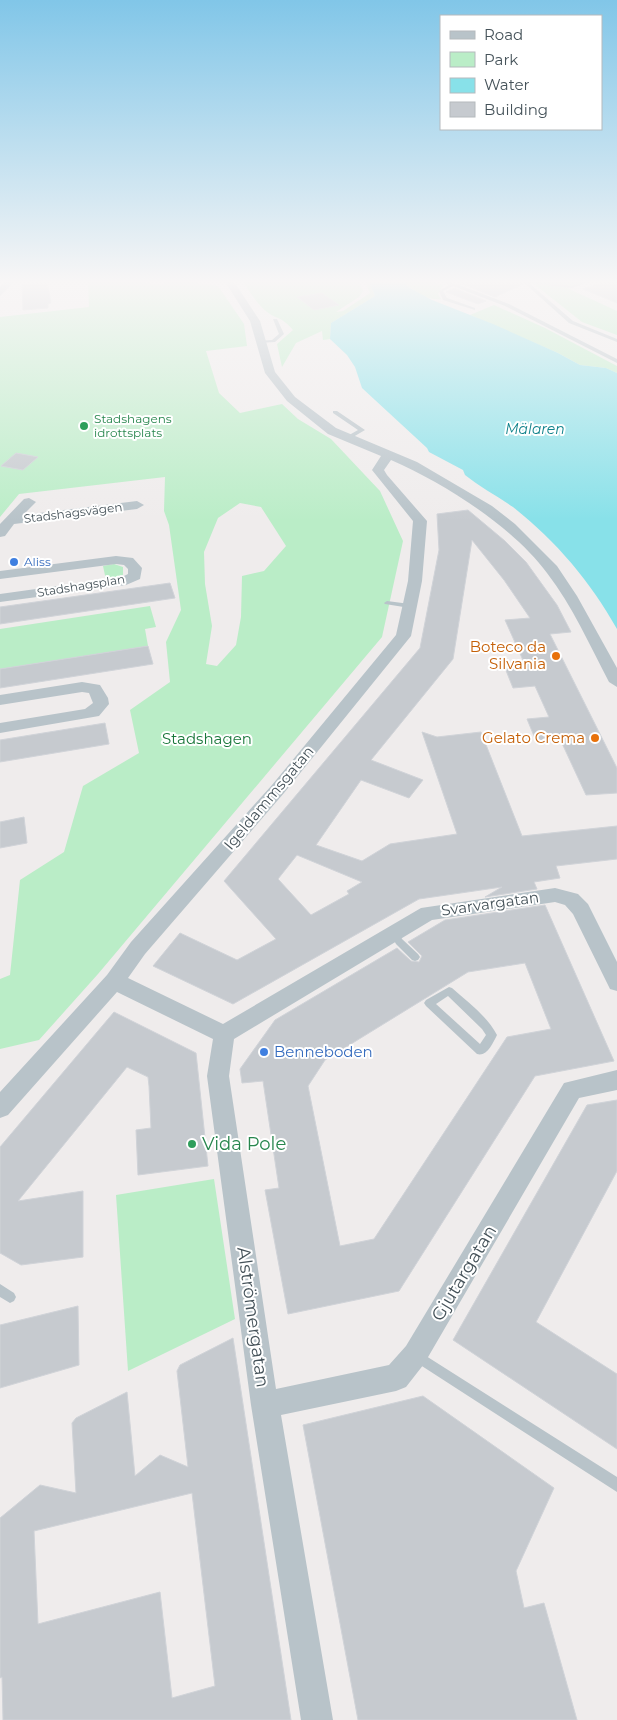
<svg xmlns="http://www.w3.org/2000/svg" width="617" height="1720" font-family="Montserrat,sans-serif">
<rect width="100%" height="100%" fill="#efecec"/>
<path fill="#baedc7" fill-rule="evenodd" d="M88,280h41l33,5 5,-5h28l3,3 20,3 26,38 3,22 -41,5 13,42 21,20 42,-9 16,15 33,20 49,52 23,50 -21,96 -284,337 -59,66 -39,9v-70l10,-4 10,-95 44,-28 19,-66 56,-33 -9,-43 40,-28 -4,-40 15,-32 -12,-85 -5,-14 1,-34 -146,17 -19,23v-200l89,-10zM240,503l21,4 25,39 -22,25 -22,5 -1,41 -5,28 -19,21 -11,-2 6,-38 -7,-42 -1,-32 14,-34z
M242,280h116l5,11 -4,6 -23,15 7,-1 27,-18 -5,-13h3l7,16 -44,27 -1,16 -7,1 -1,-9 -26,12 -14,24 -5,-23 16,-14c-12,-14 -15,-10 -26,-18 -10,-8 -18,-21 -25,-32z
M402,280h28l13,5 -5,9 3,5c-15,2 -29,-9 -39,-19z
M529,280h59l-21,8 50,23v24l-35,-13z
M494,305l51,23 72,38v7l-11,-5 -26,-3 -22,-12 -88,-38z
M114,564l9,3v8l-17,5 -3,-14z
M150,606l6,21 -11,2 3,17 -148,23v-40z
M214,1179l21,140 -107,52 -12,-176z"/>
<path fill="#88e1e9" d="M368,280h34l8,8 22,12 61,24 65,29 22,12 26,3 11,5v256c-27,-48 -61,-88 -104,-122 -16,-11 -33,-20 -48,-32l-2,-5 -34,-18 -2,-4 -65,-60 -7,-21 -8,-12 -17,-16 1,-16 44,-27z"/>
<path fill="#c6cacf" stroke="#d0d3d8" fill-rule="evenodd" d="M452,280h67l4,4 -28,13z
M609,280h8v23l-34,-14z
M47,281l4,22 -3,1v4l-25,2 -1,-25z
M454,288l32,13 -8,3 -32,-12z
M322,293l17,12 -25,5 -17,-13z
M16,453l22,4 -15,13 -22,-4z
M468,510l37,31 21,21 31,43 14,27 -21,2 67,134v25l-31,2 -26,-56 -24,2 -9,-22 22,-2 -14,-31 -22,2 -8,-20 21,-1 -21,-47 25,-2 -26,-38 -32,-40 -19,119 -82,101 52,20 -14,18 -48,-18 -45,65 46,16 28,-17 67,-10 -35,-102 15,5 44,-5 41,104 95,-10v33l-61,7 4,12 -26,4 3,7 -52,8 17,-10 -83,12 -186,105 -80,-38 27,-33 57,27 39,-21 -52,-58 196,-233 19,-98 -2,-36zM297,855l65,27 -15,9 2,3 -38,21 -33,-36z
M170,583l5,15 -175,26v-17z
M148,646l5,18 -153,24v-19z
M105,723l4,21 -109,18v-22z
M24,817l3,26 -27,5v-26z
M545,905l69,156 -79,15 -136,215 -111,23 -23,-124 14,-2 -16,-107 -21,2 -2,-14 35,-49 122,-72 14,13 8,1 3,-6 -14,-14 37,-22zM525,963l26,66 -44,8 -133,202 -34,7 -32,-160 17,-26 143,-88z
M114,1012l82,41 12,113 -70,9 -2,-45 15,-2 -2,-42 -1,-9 -21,-10 -109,134 65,-10v66l-62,8 -21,-12v-106z
M617,1100v71l-81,151 81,52v75l-164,-109 134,-235z
M78,1306l1,59 -79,23v-63z
M233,1338l58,382h-288l-1,-43 -2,1v-160l40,-33 36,8 -4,-70 4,-5 51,-26 8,84 25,-21 28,12 -11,-96 3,-6zM192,1493l23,193 -43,12 -12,-106 -122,32 -4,-93z
M423,1396l131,92 -38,83 8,37 20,-5 33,117h-219l-55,-295z"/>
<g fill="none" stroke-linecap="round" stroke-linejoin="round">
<path fill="#b8c3c9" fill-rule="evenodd" d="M439,280h7l63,24 108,55v4l-112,-57 -52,-20 -10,5 4,7 28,10v2l-32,-10 -4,-9 10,-6z
M521,280l51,6 15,-6h7l-22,8 -43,-5 44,38 44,18v3l-48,-19z
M273,319h4l7,15 -9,8 -17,1v-2l14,-1 7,-6z
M333,411h4l28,19 -17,10h-4v-2l14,-8 -25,-17z
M387,601l23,3 3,2 -3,2 -25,-4 -1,-1z
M395,929l3,1 4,9 16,15 2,3 -2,3 -3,1 -3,-1 -16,-16 -6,-11 2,-3z
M449,987l3,1c16,14 35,28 45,47 -4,8 -10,22 -20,19l-51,-48 -2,-3 2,-3zM448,996l34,33 4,6 -6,9 -44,-40z
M0,1284l14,9 2,4 -2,4 -4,2 -10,-6z
M415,1349l202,128v15l-206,-133 -2,-4 2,-4z"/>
<path fill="#b8c3c9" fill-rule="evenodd" d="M6,280h10l-16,16v-9z
M224,280h9l27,41 15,51 20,25 41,31 81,34 75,44 23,18 42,42 20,30 40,72v19l-8,-5c-19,-36 -37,-77 -62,-109 -35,-47 -103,-90 -156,-113l-7,10 3,5 40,46 -5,60 -11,55 -127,157 -139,161 -17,24 95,46 198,-116 134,-20 23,6 10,10 29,58v29l-7,-2 -37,-75 -8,-9 -10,-3 -123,18 -198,119 -5,37 47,313 113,-24 17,-19 158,-263 53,-13v20l-38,8 -155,266 -18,23 -10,4 -115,24 52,305h-32l-50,-315 -44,-329 6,-37 -96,-47 -109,123 -8,3v-26l107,-117 24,-33 141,-157 124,-150 12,-54 5,-60 -41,-51 9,-14 -53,-22 -41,-33 -22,-28 -15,-52z
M29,498l7,4 -13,13 114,-14 7,4 -7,4 -123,15 -9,12 -5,1v-13l24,-25z
M116,556l17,2 9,10 -2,11 -14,6 -126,17v-8l122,-17 6,-3v-5l-4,-4 -8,-1 -116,15v-8z
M82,682l18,3 8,13 1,6 -10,12 -99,17v-10l85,-14 8,-6 -4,-10 -7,-1 -82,13v-10z"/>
</g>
<linearGradient id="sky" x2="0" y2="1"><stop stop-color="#81c6e8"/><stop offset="0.54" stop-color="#f8f6f6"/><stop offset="1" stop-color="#f8f6f6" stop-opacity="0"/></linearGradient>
<rect width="617" height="521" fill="url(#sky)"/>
<g fill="#2e9e5b" stroke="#fff" stroke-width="2">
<circle cx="84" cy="426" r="5"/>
<circle cx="192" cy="1144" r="5"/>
</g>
<g fill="#3f7fe0" stroke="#fff" stroke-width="2">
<circle cx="14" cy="562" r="5"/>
<circle cx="264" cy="1052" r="5"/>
</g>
<g fill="#e8710a" stroke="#fff" stroke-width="2">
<circle cx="556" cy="656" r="5"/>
<circle cx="595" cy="738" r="5"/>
</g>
<g text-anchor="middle" stroke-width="4" stroke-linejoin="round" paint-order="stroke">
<g font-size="12" fill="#27864d" stroke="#fff" text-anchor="start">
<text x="94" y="423">Stadshagens<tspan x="94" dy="14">idrottsplats</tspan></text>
</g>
<g font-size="12" fill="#455259" stroke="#fff">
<text transform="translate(73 513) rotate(-7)" y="4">Stadshagsvägen</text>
<text transform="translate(81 586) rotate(-9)" y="4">Stadshagsplan</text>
</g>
<g font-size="12" fill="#366cbe" stroke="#fff" text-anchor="start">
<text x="24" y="566">Aliss</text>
</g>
<g font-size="14" font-style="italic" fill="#10828b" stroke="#fff">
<text x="535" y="434">Mälaren</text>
</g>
<g font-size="15" fill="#c56008" stroke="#fff" text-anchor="end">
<text x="546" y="652">Boteco da<tspan x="546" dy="17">Silvania</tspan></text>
<text x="585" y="743">Gelato Crema</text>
</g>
<g font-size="15" fill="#19773b" stroke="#fff">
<text x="207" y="744">Stadshagen</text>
</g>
<g font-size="15" fill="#455259" stroke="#fff">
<text transform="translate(269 798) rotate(-50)" y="5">Igeldammsgatan</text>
<text transform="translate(490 904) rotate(-8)" y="5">Svarvargatan</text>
</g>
<g font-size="15" fill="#366cbe" stroke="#fff" text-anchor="start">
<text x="274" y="1057">Benneboden</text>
</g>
<g font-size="18" fill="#27864d" stroke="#fff" text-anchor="start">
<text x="202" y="1150">Vida Pole</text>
</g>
<g font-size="18" fill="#455259" stroke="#fff">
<text transform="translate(464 1273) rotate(-59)" y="6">Gjutargatan</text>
<text transform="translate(253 1317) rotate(82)" y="6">Alströmergatan</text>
</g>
</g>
<rect x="440" y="15" width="162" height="115" fill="#ffffff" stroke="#b5babd"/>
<rect x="450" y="31" width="25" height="8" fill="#b8c3c9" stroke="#b5babd"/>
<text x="484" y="40" font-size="15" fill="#455259">Road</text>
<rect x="450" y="52" width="25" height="15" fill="#baedc7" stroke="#b5babd"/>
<text x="484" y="65" font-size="15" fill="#455259">Park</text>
<rect x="450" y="78" width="25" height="15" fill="#88e1e9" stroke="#b5babd"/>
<text x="484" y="90" font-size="15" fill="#455259">Water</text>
<rect x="450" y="102" width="25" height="15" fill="#c6cacf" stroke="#b5babd"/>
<text x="484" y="115" font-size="15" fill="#455259">Building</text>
</svg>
